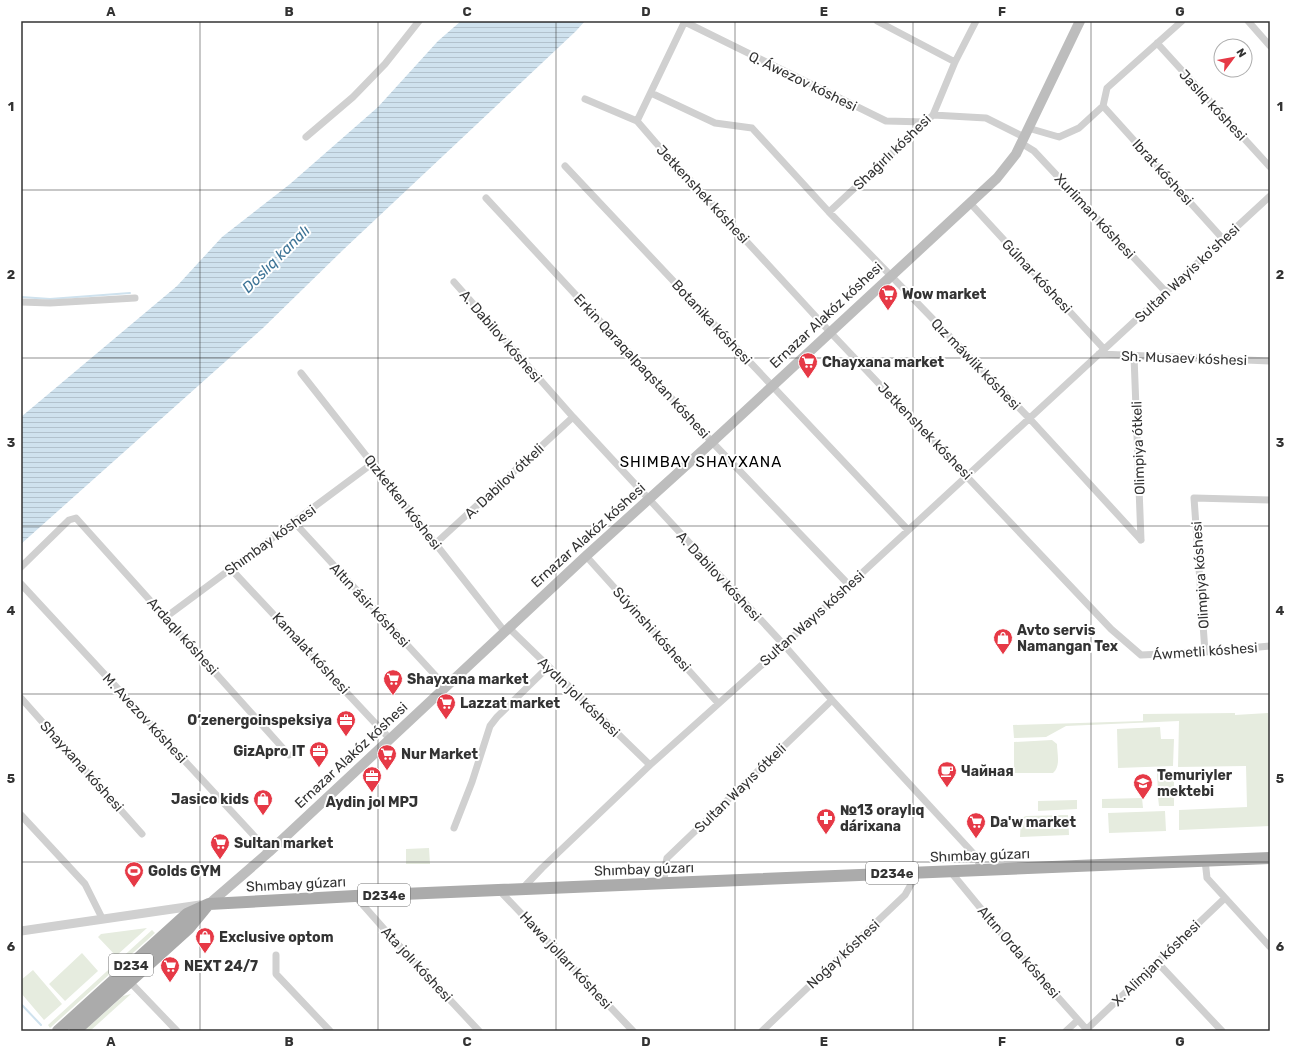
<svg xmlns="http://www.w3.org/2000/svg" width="1291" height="1052" font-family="Rubik,sans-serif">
<defs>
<pattern id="water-rules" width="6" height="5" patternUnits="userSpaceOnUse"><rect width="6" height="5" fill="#cfe2ee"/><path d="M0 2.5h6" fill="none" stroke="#b2c2cd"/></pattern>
</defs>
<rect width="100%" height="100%" fill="#fff"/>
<path fill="#e6ecdf" d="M1235,713v2l33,-2 2,24v89l-91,4v-20l68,-3 -1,-41 -68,1 1,-46 -113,5 -20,11 -32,1 -1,-13 130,-4v-7z
M1160,727l1,12h13l-1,27 -55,2 -1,-39z
M1052,740l5,4c0,10 4,22 -4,29h-39v-31z
M1170,772l4,4v15l-16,1 -1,-19z
M1158,797h16v9h-15z
M1142,798l1,10h-41v-9z
M1077,800v9l-39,2v-10z
M1165,811l1,20 -57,2 -1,-20z
M1068,815l1,20 -49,2 1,-19 5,-2z
M429,848l1,16h-24v-15z
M147,928l-31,28 -18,-19 3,-3z
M152,930l3,3 -105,95 -2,-3z
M82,953l16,18 -33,30 -16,-17z
M33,970l29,34 -18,16 -23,-27v-13z
M131,994l-41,37h-6l39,-35z"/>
<path fill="url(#water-rules)" d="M461,21h124l-9,10 -232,218 -81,79 -242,216v-127l156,-131 45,-49 68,-53 88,-77 60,-66z"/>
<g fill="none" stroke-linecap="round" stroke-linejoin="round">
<path stroke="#cfe2ee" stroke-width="2" d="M21,297l29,2 80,-6
M21,1004l20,21"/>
<path stroke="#d0d0d0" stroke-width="7" d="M877,21l78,41
M1248,21l22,25
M685,22l201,99 40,1
M1157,43l113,124
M651,93l64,30 37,5 77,84 200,206 112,122
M585,99l52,22 19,22 174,189 281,297 30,26 64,-3 65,-6
M1103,106l120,133
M933,115l53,3 38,19
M637,121l48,-100
M1028,128l31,9 20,-9 24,-22 4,-18 75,-67
M306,137l47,-40 32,-33 34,-43
M1021,143l13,8 132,141
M565,166l343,364
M486,198l226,244 137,143
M970,203l134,146
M829,212l104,-97 22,-53 21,-41
M454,282l119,135 211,228 48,55 141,153 10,17
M21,302l29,1 85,-5
M1099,354l171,7
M1134,356l7,184
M301,373l204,259
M294,522l152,165
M435,544l138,-127
M586,556l132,147
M21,567l48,-47 7,-2 213,237
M230,568l160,171
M21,584l248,268
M166,617l207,-154
M509,628l141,137
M1205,652l-11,-154 76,2
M21,698l121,136
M21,815l64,69 17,34
M454,828l18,-46 18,-56 7,-9 51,-50
M1205,860l2,18 63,69
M950,871l56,68 82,92
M664,883l1,-15 2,-10 165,-158
M522,889l20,-21 108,-103 134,-120 486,-449
M499,890l134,141
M355,896l38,43 86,92
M276,955v19l54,57
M1157,962l65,69
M130,982l47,49
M1087,1029l138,-131
M762,1031l143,-136 13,-23
M1066,1031l12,-11"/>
<path stroke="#d0d0d0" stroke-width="9" d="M21,931l179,-26"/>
<path stroke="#bdbdbd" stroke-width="10" d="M209,904l60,-52 317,-296 126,-114 285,-264 19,-24 64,-133"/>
<path stroke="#ababab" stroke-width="12" d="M58,1031l129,-117 22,-10 146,-8 915,-38
M75,1031l114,-103 18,-22"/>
</g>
<path fill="none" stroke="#333" stroke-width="1" stroke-opacity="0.55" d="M200,21v1010M378,21v1010M556,21v1010M735,21v1010M913,21v1010M1091,21v1010M21,190h1249M21,358h1249M21,526h1249M21,694h1249M21,862h1249"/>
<defs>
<symbol id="supermarket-pin" viewBox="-11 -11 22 30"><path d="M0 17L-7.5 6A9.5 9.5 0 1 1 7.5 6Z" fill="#e63946" stroke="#fff"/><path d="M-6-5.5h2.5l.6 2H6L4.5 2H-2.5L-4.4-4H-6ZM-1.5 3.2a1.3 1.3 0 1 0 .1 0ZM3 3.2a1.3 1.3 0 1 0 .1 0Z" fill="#fff"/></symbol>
<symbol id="shop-pin" viewBox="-11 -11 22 30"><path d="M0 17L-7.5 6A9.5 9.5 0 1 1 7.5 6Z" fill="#e63946" stroke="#fff"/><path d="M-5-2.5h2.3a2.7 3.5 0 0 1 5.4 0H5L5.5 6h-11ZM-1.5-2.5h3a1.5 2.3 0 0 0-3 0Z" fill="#fff"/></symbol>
<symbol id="office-pin" viewBox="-11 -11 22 30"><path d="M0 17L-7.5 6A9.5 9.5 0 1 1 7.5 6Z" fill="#e63946" stroke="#fff"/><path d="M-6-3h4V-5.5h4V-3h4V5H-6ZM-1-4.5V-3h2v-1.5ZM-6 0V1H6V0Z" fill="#fff"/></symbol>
<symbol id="cafe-pin" viewBox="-11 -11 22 30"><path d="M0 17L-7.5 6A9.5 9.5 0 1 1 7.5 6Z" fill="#e63946" stroke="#fff"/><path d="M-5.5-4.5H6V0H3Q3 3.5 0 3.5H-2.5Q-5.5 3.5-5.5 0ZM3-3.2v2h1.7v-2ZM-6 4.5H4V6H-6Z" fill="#fff"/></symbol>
<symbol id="school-pin" viewBox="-11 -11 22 30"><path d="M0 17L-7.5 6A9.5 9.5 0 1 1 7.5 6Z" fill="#e63946" stroke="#fff"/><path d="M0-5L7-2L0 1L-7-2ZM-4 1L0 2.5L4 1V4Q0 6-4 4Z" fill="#fff"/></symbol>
<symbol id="pharmacy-pin" viewBox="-11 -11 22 30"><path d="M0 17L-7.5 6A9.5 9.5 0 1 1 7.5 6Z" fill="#e63946" stroke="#fff"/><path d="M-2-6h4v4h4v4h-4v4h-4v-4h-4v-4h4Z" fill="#fff"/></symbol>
<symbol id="stadium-pin" viewBox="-11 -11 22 30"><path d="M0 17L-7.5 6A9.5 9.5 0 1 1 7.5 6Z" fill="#e63946" stroke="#fff"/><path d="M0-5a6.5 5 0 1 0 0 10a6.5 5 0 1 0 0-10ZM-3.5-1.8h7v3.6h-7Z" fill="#fff"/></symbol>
</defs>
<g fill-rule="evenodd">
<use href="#supermarket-pin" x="877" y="283" width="22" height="30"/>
<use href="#supermarket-pin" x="797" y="351" width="22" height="30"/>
<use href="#shop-pin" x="992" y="627" width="22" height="30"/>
<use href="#supermarket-pin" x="382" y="668" width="22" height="30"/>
<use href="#supermarket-pin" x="435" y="692" width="22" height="30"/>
<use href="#office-pin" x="335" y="709" width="22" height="30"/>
<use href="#office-pin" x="308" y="740" width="22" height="30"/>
<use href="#supermarket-pin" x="376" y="743" width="22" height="30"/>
<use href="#cafe-pin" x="936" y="760" width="22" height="30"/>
<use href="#office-pin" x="361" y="765" width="22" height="30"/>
<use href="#school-pin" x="1132" y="772" width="22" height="30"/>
<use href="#shop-pin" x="252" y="788" width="22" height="30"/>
<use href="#pharmacy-pin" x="815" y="807" width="22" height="30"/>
<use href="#supermarket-pin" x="965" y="811" width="22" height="30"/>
<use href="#supermarket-pin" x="209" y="832" width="22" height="30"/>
<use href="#stadium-pin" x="123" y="860" width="22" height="30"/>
<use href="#shop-pin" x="194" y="926" width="22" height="30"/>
<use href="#supermarket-pin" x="159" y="955" width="22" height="30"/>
</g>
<g text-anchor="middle" stroke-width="4" stroke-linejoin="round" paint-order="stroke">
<g fill="#fff" stroke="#707070" stroke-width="1">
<rect x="866" y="862" width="52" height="22" rx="3"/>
<rect x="358" y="884" width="52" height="22" rx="3"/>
<rect x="109" y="954" width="44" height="22" rx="3"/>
</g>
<g font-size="13" font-weight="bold" fill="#333">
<text x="892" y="878">D234e</text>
<text x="384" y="900">D234e</text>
<text x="131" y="970">D234</text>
</g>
<g font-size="14" fill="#333" stroke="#fff">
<text transform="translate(803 81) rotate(26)" y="5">Q. Áwezov kóshesi</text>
<text transform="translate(1213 105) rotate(47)" y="5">Jaslıq kóshesi</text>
<text transform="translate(892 152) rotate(-44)" y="5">Shaǵırlı kóshesi</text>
<text transform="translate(1163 172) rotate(48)" y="5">Ibrat kóshesi</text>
<text transform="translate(703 194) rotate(47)" y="5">Jetkenshek kóshesi</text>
<text transform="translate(1095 216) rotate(47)" y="5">Xurliman kóshesi</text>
<text transform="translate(1187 273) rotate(-43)" y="5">Sultan Wayis ko'shesi</text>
<text transform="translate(1037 276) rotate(47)" y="5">Gúlnar kóshesi</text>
<text transform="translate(826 315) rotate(-43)" y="5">Ernazar Alakóz kóshesi</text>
<text transform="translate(712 322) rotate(47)" y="5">Botanika kóshesi</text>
<text transform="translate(501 336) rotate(49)" y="5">A. Dabilov kóshesi</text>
<text transform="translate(1184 358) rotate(2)" y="5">Sh. Musaev kóshesi</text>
<text transform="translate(976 364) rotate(46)" y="5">Qız máwlik kóshesi</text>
<text transform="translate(642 366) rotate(47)" y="5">Erkin Qaraqalpaqstan kóshesi</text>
<text transform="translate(925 431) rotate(46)" y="5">Jetkenshek kóshesi</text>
<text transform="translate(1138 448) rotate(-92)" y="5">Olimpiya ótkeli</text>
<text transform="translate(504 481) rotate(-43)" y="5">A. Dabilov ótkeli</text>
<text transform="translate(403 502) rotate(52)" y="5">Qızketken kóshesi</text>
<text transform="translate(588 535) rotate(-42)" y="5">Ernazar Alakóz kóshesi</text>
<text transform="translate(270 540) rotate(-36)" y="5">Shımbay kóshesi</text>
<text transform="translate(1200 575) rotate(-94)" y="5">Olimpiya kóshesi</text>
<text transform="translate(719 576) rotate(47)" y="5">A. Dabilov kóshesi</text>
<text transform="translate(370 605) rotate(47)" y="5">Altın ásir kóshesi</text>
<text transform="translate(812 618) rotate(-42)" y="5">Sultan Wayıs kóshesi</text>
<text transform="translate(652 629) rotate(48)" y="5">Súyinshi kóshesi</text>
<text transform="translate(183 636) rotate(48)" y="5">Ardaqlı kóshesi</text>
<text transform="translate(1205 651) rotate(-4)" y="5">Áwmetli kóshesi</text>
<text transform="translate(311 653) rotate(47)" y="5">Kamalat kóshesi</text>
<text transform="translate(579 697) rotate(44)" y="5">Aydın jol kóshesi</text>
<text transform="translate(145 718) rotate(47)" y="5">M. Avezov kóshesi</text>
<text transform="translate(351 755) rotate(-43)" y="5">Ernazar Alakóz kóshesi</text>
<text transform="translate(82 766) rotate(48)" y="5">Shayxana kóshesi</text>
<text transform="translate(740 788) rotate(-44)" y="5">Sultan Wayıs ótkeli</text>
<text transform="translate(980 855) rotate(-2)" y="5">Shımbay gúzarı</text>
<text transform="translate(644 869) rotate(-2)" y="5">Shımbay gúzarı</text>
<text transform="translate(296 884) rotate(-3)" y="5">Shımbay gúzarı</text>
<text transform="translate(1019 952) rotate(49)" y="5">Altın Orda kóshesi</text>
<text transform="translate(843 954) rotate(-43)" y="5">Noǵay kóshesi</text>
<text transform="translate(566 960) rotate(47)" y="5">Hawa jolları kóshesi</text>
<text transform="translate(1156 963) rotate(-44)" y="5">X. Alimjan kóshesi</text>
<text transform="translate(417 964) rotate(47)" y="5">Ata jolı kóshesi</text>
</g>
<g font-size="14" font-weight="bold" fill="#333" stroke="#fff" text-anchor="start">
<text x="902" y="299">Wow market</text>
<text x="822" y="367">Chayxana market</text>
<text x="1017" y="635">Avto servis<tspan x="1017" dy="16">Namangan Tex</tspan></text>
<text x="407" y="684">Shayxana market</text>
<text x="460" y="708">Lazzat market</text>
<text x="332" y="725" text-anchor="end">O‘zenergoinspeksiya</text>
<text x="305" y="756" text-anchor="end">GizApro IT</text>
<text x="401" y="759">Nur Market</text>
<text x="961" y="776">Чайная</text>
<text x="1157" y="780">Temuriyler<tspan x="1157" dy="16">mektebi</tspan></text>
<text x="249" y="804" text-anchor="end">Jasico kids</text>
<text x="372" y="807" text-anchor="middle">Aydin jol MPJ</text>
<text x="840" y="815">№13 oraylıq<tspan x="840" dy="16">dárixana</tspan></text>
<text x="990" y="827">Da'w market</text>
<text x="234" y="848">Sultan market</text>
<text x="148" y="876">Golds GYM</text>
<text x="219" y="942">Exclusive optom</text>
<text x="184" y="971">NEXT 24/7</text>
</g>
<g font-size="15" font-style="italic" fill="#3f7597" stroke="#fff">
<text transform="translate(276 259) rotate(-45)" y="5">Doslıq kanalı</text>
</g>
<g font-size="15" letter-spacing="1" fill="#000" stroke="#fff">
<text x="701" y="467">SHIMBAY SHAYXANA</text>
</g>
</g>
<rect width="1291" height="1052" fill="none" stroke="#ffffff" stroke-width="44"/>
<g transform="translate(1233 58) rotate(58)"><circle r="19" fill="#ffffff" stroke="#adadad"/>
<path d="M0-3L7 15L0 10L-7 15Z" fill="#e63946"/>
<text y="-6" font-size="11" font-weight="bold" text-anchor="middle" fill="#333333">N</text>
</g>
<rect x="22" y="22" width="1247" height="1008" fill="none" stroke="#333" stroke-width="1.5"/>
<g font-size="13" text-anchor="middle" font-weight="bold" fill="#333">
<text x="111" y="16">A</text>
<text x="289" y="16">B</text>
<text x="467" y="16">C</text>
<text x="646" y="16">D</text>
<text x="824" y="16">E</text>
<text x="1002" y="16">F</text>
<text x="1180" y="16">G</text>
<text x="11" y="111">1</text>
<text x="1280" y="111">1</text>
<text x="11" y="279">2</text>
<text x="1280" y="279">2</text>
<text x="11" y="447">3</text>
<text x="1280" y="447">3</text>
<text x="11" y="615">4</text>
<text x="1280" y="615">4</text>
<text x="11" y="783">5</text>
<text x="1280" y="783">5</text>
<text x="11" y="951">6</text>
<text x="1280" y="951">6</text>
<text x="111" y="1046">A</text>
<text x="289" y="1046">B</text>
<text x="467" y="1046">C</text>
<text x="646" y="1046">D</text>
<text x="824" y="1046">E</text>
<text x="1002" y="1046">F</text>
<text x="1180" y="1046">G</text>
</g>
</svg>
